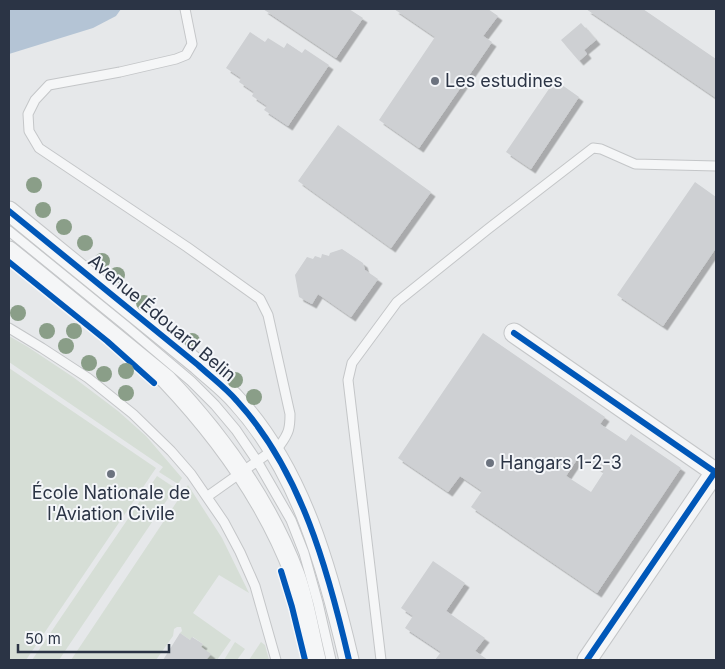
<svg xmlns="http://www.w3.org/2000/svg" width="725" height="669" font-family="Inter,sans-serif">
<defs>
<filter id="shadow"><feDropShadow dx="4.5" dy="4.5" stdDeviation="0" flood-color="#0004"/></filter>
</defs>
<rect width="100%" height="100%" fill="#e6e8ea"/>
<path fill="#d6ded6" d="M9,336l19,11 45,30 45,34 28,25 36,42 -4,6 -19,-12 4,-5 -154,-105z
M9,368l147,100 -130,192h-17z
M157,476l18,12 -116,172h-27z
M188,485l34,53 27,55 -30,-18 -26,38 38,27 -14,20h-11l4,-6 -9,-7 2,-3 -10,-7 -3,3 -10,-7 2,-2 -1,-4h-4l-3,2 -1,7 -17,24h-85z
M235,642l10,7 -8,11h-13z
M261,642l4,3 4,15h-20z"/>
<path fill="#b4c4d5" d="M9,9h112l-5,7 -23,12 -84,26z"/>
<path fill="#ced0d3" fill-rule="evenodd" filter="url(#shadow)" d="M263,9h86l14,9 -27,40z
M394,9h94l10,7 -15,20 9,6 -73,106 -40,-28 56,-83z
M586,9h57l73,50v39z
M581,23l15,17 -12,10 3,4 -8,7 -18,-21z
M250,32l15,10 3,-4 16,10 3,-5 15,10 3,-4 24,16 -41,61 -24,-16 3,-4 -15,-10 2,-4 -15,-10 2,-4 -15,-10z
M555,80l24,17 -48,72 -25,-17z
M338,125l93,67 -40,56 -93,-67z
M695,182l21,15v51l-53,78 -46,-31z
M342,249l21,14 2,7 13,9 -27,38 -33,-23 -6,10 -13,-7 -4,-22 12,-18 6,2 2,-3 6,2 1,-4 7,2 1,-3z
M483,333l122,84 -5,7 26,17 5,-7 50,34 -84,125 -126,-86 11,-16 -22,-15 -12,16 -50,-34zM580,455l24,17 -13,20 -25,-16z
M433,561l32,22 -19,28 39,27 -10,13 13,9h-53l6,-8 -36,-24 8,-12 -12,-8z
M180,633l10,7 2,-3 11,7 -2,3 10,7 -5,6h-43z"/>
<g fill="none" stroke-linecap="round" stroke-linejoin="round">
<defs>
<path id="service" d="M185,9l7,35 -6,11 -10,4 -56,13 -71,13 -14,15 -7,14 1,17 10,17 148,99 73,52 8,16 22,99c0,14 -1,19 -10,31l-72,51
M9,231l117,95 65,55 24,24 21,25 21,31 34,59 13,33 14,50 13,57
M9,328l33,20 46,30 45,36 38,37 20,23 33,48 16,30 15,34 21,74
M381,660l-33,-280 4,-17 45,-61 91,-73 105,-81 8,1 34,15 81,2"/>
<path id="minor" d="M9,211l189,154c13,12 28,23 39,36 64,70 91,169 112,259
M9,251l157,128c54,57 101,122 129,196 10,27 14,57 21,85
M514,333l201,139 -128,188"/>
</defs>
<use href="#service" stroke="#c4c6c8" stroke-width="11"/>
<use href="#minor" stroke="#c4c6c8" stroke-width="21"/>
<use href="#service" stroke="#f5f6f7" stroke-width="9"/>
<use href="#minor" stroke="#f5f6f7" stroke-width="19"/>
<defs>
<path id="cycleway" d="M9,211l189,154c13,12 28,23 39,36 64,70 91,169 112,259
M9,262l98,79 47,42
M514,333l201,139 -128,188
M281,571l11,36 13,53"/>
</defs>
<use href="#cycleway" stroke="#f4f6f9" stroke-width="9"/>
<use href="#cycleway" stroke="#0057b8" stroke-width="6"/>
</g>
<g fill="#8a9e88">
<circle cx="34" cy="185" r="8"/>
<circle cx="43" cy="210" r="8"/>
<circle cx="64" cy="227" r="8"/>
<circle cx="85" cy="243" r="8"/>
<circle cx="102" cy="261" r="8"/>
<circle cx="117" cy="275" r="8"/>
<circle cx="144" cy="303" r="8"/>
<circle cx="18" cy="313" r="8"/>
<circle cx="47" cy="331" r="8"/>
<circle cx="74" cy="331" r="8"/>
<circle cx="192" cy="341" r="8"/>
<circle cx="66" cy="346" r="8"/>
<circle cx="89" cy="363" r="8"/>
<circle cx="126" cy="371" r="8"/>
<circle cx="104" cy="374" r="8"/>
<circle cx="235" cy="380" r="8"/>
<circle cx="126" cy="393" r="8"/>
<circle cx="254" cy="397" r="8"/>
</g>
<g fill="#6c737f" stroke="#f4f6f9" stroke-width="2">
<circle cx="435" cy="81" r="5"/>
<circle cx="490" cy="463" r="5"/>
<circle cx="111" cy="474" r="5"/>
</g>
<g text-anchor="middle" stroke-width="4" stroke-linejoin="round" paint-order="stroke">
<g font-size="18" fill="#2b3445" stroke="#f4f6f9" text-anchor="start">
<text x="445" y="87">Les estudines</text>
<text x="500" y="469">Hangars 1-2-3</text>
<text x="111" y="499" text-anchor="middle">École Nationale de<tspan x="111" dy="21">l'Aviation Civile</tspan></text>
</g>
<g font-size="18" fill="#2b3445" stroke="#f4f6f9">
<text transform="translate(162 318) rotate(40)" y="6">Avenue Édouard Belin</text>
</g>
</g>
<rect width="725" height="669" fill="none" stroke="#2b3445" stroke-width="20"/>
<path d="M18 644v8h151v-8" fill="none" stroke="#2b3445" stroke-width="2.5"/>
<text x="25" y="644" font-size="15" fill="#2b3445" stroke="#f4f6f9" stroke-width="4" paint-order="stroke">50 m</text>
</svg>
